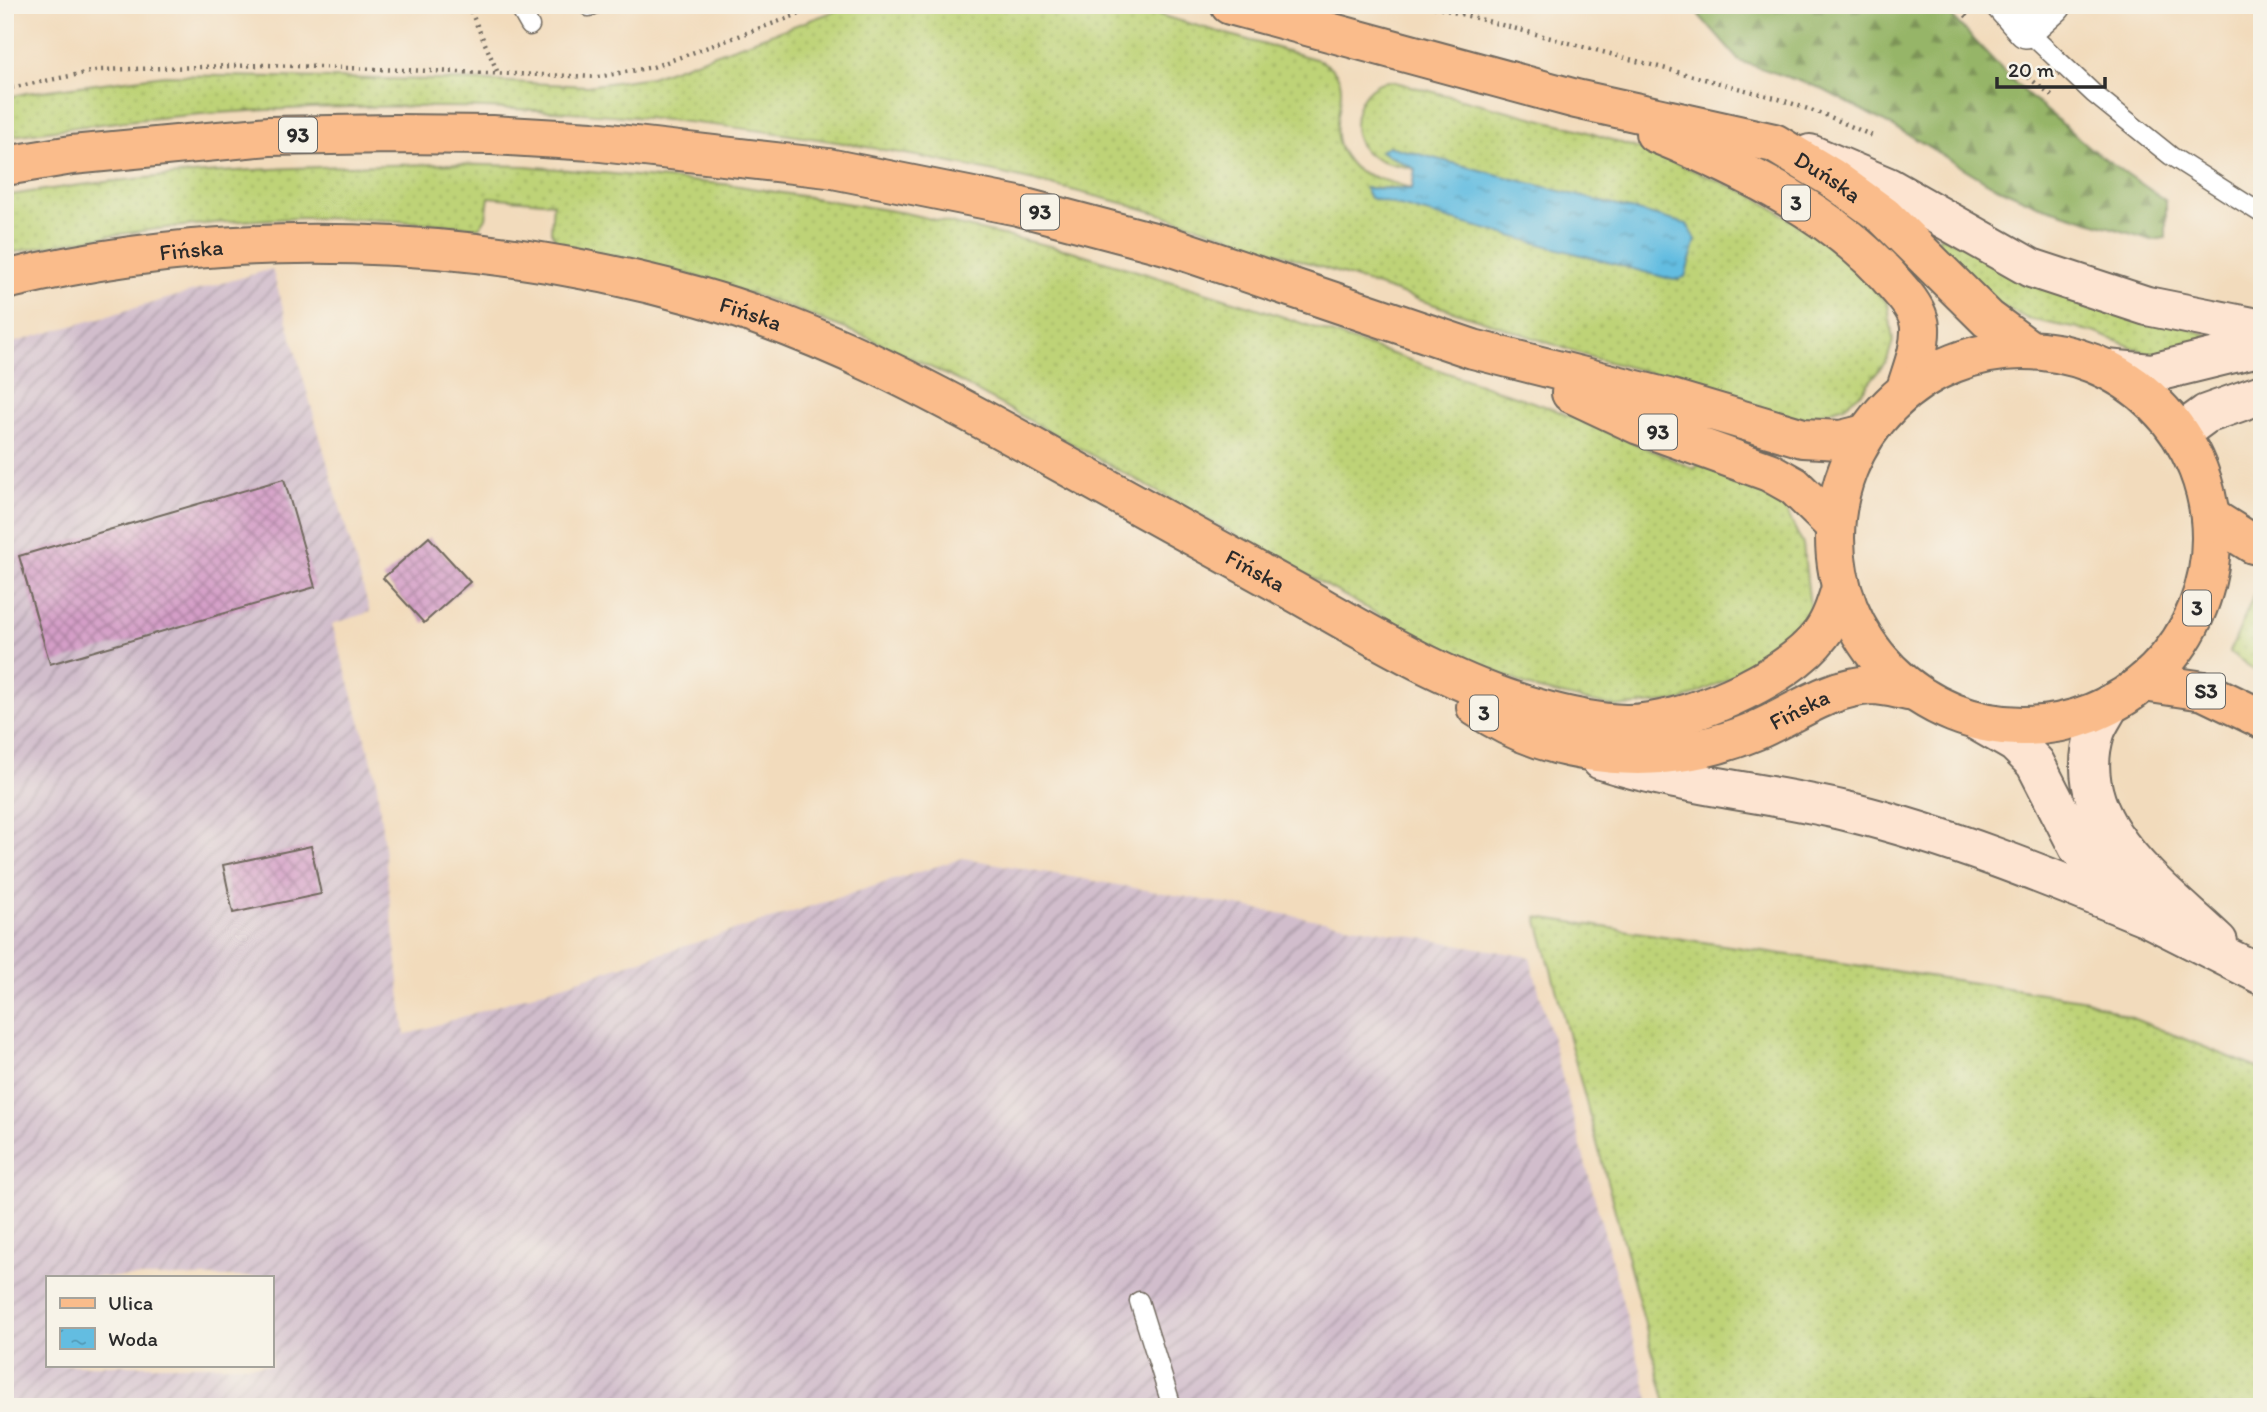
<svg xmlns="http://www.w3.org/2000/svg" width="2267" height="1412" font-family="Itim,sans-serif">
<defs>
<pattern id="industrial-furrows" width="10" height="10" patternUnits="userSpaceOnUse" patternTransform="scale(1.75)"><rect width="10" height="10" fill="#d1bdcc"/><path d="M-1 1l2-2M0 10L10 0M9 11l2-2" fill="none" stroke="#aa9aa6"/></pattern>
<pattern id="grass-dots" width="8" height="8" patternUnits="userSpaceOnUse" patternTransform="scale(1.75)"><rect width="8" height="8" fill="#bed377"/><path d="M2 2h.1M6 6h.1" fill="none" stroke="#a3b567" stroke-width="1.8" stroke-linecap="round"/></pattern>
<pattern id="forest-firs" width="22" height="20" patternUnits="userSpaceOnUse" patternTransform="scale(1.75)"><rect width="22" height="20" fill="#96b568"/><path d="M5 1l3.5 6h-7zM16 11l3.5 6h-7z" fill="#7b9356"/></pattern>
<pattern id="water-ripples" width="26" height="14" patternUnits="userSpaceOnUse" patternTransform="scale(1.75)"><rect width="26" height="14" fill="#63bde1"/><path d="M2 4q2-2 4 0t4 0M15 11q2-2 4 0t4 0" fill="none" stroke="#529ab7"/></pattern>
<pattern id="building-cross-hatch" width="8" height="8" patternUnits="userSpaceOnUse" patternTransform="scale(1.75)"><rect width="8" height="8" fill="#d49ec7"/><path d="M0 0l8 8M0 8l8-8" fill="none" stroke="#ac81a2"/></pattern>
</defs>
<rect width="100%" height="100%" fill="#f7f3e8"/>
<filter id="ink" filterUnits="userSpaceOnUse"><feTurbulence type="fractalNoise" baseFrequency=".0143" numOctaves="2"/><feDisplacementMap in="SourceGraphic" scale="14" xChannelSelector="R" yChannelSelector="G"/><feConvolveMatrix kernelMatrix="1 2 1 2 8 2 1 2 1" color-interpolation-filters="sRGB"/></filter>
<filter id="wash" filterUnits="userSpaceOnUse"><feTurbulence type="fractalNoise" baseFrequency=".00686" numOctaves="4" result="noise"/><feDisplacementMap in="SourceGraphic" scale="28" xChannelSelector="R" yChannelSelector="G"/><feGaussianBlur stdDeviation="1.57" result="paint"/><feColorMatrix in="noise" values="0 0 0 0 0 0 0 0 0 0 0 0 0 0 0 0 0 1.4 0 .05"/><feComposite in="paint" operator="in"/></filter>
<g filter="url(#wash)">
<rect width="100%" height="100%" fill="#f2dbbc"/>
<path fill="url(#industrial-furrows)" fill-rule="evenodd" d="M272,269l98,343 -38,12 44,151 29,260 558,-177 567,99 121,450h-1646v-1062zM47,1277h224v88h-224z"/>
<path fill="url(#grass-dots)" stroke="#747f51" stroke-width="2" d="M852,5h285l29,12 153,43c47,23 1,59 25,95 4,6 8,13 15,16 15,8 35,11 51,17h-45l5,10 310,82 -291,-134 -8,5 34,18c-16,-4 -38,-6 -50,-18 -22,-22 -5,-71 26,-70l187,48 74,24 100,42 95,60 41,49 5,37 -6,19 -26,33 -17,13 -41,14 -82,-23 1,-6 -125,-32c-93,-31 -186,-62 -279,-93 -67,-22 -135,-47 -203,-65 -361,-95 -739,-122 -1110,-64v-39l21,-5 139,-18 324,6 98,5 64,-9z
M444,164l81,2 208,19 172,28 167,38 188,58 293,100 142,60 3,-5 70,26 14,12 21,43 7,62 -6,17 -22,30 -101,47 -67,6 -79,-18 -109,-48 -471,-262 -86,-41 -93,-36 -89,-28 -130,-31 -6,-12 2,-28 -64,-6 -3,21 -6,9c-59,-4 -118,-10 -177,-9 -101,2 -199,16 -298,36v-58c146,-24 292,-30 439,-32z
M1940,236l281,104 -69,15 -58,-23 -66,-13 -37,-18 -55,-58z
M2257,587h5v89l-32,-24z
M1537,917l550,83 175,70v337h-595z"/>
<path fill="url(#forest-firs)" stroke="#60704a" stroke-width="2" d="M1690,5h251l75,79 74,64 76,53v37l-14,2 -53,-16 -62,-19 -47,-21 -81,-49 -89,-47 -81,-27z"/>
<path fill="url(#water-ripples)" stroke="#477486" stroke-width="2" d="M1388,146l299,78 9,16 -11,37 -11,3 -304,-82 -5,-10 47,1 3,-20 -35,-18z"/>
<g id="blocks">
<path fill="url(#building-cross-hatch)" d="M284,479l31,108 -265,77 -31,-108z
M429,537l41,45 -46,41 -41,-45z
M311,846l10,48 -88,19 -10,-48z"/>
</g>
</g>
<g filter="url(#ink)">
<use href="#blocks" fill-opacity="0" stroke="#71695e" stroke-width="2"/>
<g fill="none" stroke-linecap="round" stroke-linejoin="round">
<defs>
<path id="lane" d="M518,5l12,21
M589,7l5,-2
M2026,30l68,64 77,62 91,58
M1139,1301l33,106"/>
<path id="street" d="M2004,5l22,25 28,-25"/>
<path id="secondary" d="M1810,154l78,33 143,81 116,38 115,23
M2106,369l46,4 110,-27
M2180,433l26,-19 56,-20
M2110,704c-4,9 -12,19 -15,29 -28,91 67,155 123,209
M1977,721l38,22 20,20 43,84 67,69 117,59
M1601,760c81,26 167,32 249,52 102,25 199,65 295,104"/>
<path id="primary" d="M5,166l67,-11 197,-19 125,-2 98,1 100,6 236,27 190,38 151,40 304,103 195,49 135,40 38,2 24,-6
M1571,393l68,32 130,47 25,14 40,39"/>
<g id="highway">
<path id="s1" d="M1230,5l346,94 198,44 58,35 52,38 104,103 42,31"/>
<path d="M1655,133c88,36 184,82 245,157 9,10 19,23 20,37 1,21 -8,42 -14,62"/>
<path id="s2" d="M5,280c228,-55 470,-46 695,17 123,35 236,96 347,158 82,45 164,91 246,136 78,44 157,93 243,117 28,8 61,15 89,16 57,1 162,-44 196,-90 10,-13 15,-30 20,-46"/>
<circle cx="2023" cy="538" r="188"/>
<path d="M2210,517l43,27 9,2"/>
<path d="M2144,682l60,9 58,28"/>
<path id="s3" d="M1476,707c80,55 190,62 279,24 40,-17 73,-44 117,-46 14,0 29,5 42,7"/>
</g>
</defs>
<use href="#lane" stroke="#71695e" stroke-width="21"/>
<use href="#street" stroke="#71695e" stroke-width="38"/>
<use href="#secondary" stroke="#71695e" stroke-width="42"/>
<use href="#primary" stroke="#71695e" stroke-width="42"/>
<use href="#highway" stroke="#71695e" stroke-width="42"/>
<path stroke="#71695e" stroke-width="4.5" stroke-dasharray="2 5" stroke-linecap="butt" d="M468,5l30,68
M1427,5l352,94 49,17 47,21
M1956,5l14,15
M2012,64l42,34
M5,89l95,-19 166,-5 331,12 56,-10 171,-62"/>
<use href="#lane" stroke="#fff" stroke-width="18"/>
<use href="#street" stroke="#fff" stroke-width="35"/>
<use href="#secondary" stroke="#fde4d1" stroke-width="38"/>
<use href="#primary" stroke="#fabc8b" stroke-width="38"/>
<use href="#highway" stroke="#fabc8b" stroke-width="38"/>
</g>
</g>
<g text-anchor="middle" stroke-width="6" stroke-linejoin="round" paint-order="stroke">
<g fill="#f7f3e8" stroke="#686764" stroke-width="2">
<rect x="279" y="117.5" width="38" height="35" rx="5"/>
<rect x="1782" y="185.5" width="28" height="35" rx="5"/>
<rect x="1021" y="194.5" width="38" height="35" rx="5"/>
<rect x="1639" y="414.5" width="38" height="35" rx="5"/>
<rect x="2183" y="590.5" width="28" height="35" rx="5"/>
<rect x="2187" y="673.5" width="38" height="35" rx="5"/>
<rect x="1470" y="695.5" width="28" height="35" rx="5"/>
</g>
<g font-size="21" font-weight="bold" fill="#2b2b2b">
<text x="298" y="142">93</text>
<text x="1796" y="210">3</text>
<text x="1040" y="219">93</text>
<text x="1658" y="439">93</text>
<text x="2197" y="615">3</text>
<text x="2206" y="698">S3</text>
<text x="1484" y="720">3</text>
</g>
<g font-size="23" fill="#2b2b2b" stroke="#f7f3e8">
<text dy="8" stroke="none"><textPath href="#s1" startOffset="625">Duńska</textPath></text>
<text dy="8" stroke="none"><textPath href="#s2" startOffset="189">Fińska</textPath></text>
<text dy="8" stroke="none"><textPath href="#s2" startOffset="756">Fińska</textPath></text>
<text dy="8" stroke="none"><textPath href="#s2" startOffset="1323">Fińska</textPath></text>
<text dy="8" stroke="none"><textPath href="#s3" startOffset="341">Fińska</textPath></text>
</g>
</g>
<rect width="2267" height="1412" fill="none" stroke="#f7f3e8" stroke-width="28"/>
<rect x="46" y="1276" width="228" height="91" fill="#f7f3e8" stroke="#a5a39c" stroke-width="2"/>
<rect x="60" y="1298" width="35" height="10" fill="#fabc8b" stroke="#a5a39c" stroke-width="2"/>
<text x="108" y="1310" font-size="21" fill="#2b2b2b">Ulica</text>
<rect x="60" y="1328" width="35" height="21" fill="url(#water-ripples)" stroke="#a5a39c" stroke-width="2"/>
<text x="108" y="1346" font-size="21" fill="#2b2b2b">Woda</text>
<path d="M1997 77v10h108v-10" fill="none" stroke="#2b2b2b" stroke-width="3.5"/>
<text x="2008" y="77" font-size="21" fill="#2b2b2b" stroke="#f7f3e8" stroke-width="5" paint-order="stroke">20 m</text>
</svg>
